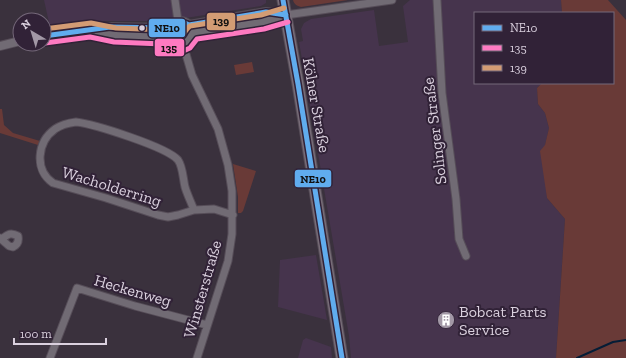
<svg xmlns="http://www.w3.org/2000/svg" width="626" height="358" font-family="'Zilla Slab',serif">
<rect width="100%" height="100%" fill="#3a313d"/>
<path fill="#46344d" d="M44,0h222v3l-5,3 -94,15h-62l-29,2 -26,4z
M410,0h151l1,13h-87v70h67l-5,5 1,16 7,9 4,15 -4,18 2,52 18,21 -9,139h-205l-2,-22 -47,-277 -3,-17 4,-1 -2,-12 3,-6 7,-4 63,-9 5,36 29,-4 -5,-36z
M316,255l11,65 -49,-13 2,-47z
M306,338l25,9 1,11h-34l5,-18z"/>
<path fill="#693a37" d="M293,0h55l-47,7c-4,-1 -7,-3 -8,-7z
M561,0h47l18,20v338h-70l9,-139 -18,-21 -7,-47 5,-6 4,-17 -4,-15 -7,-9 -1,-16 5,-5h71v-70h-51z
M252,62l2,10 -18,3 -2,-10z
M0,109h2l2,16 9,8 27,8 -2,4 -38,-12z
M233,164l23,7 -13,40 -2,2h-3v-16z"/>
<g fill="none" stroke-linecap="round" stroke-linejoin="round">
<path stroke="#051d36" stroke-width="2" d="M577,358l36,-16 13,-2"/>
<defs>
<path id="minor" d="M175,0l3,21
M437,0l5,93 14,106 3,40 7,17
M286,15l106,-15
M183,44l9,31 26,54 10,36 4,26v43l-4,27 -31,97
M76,122c18,2 91,25 102,38 5,7 5,19 7,27 2,7 6,15 9,23l-16,5 -10,2 -10,-2 -52,-17 -53,-15c-19,-13 -16,-41 2,-54 6,-4 13,-6 21,-7z
M194,210l20,-1 19,6
M0,238l9,8 4,1c4,-2 6,-6 5,-11 -7,-4 -10,-2 -16,3
M50,358l27,-70 58,18 72,19"/>
<path id="tertiary" d="M168 33a12 12 0 1 1 24 0a12 12 0 1 1-24 0Z
M189,25l77,-13 20,3
M98,31l17,4 54,3
M192,33l71,-11 20,-6
M44,36l66,-9 59,1
M0,46l20,-5"/>
<path id="primary" d="M283,0l15,84 44,274"/>
</defs>
<use href="#minor" stroke="#564d58" stroke-width="9"/>
<use href="#tertiary" stroke="#564d58" stroke-width="10"/>
<use href="#primary" stroke="#564d58" stroke-width="13"/>
<use href="#minor" stroke="#716b74" stroke-width="7"/>
<use href="#tertiary" stroke="#716b74" stroke-width="8"/>
<use href="#primary" stroke="#776c77" stroke-width="11"/>
<defs>
<path id="bus-1" d="M283,0l15,84 44,274
M44,36l66,-9 59,1c6,-7 12,-8 20,-3l77,-13 20,3"/>
<path id="bus-2" d="M45,43l45,-6 24,5 49,2 12,7 6,1 9,-4 7,-9 67,-10 24,-7"/>
<path id="bus-3" d="M44,29l47,-6 25,5 49,2 15,7c5,-2 5,-8 10,-11l71,-11 23,-7"/>
</defs>
<use href="#bus-1" stroke="#312237" stroke-width="8"/>
<use href="#bus-2" stroke="#312237" stroke-width="8"/>
<use href="#bus-3" stroke="#312237" stroke-width="8"/>
<use href="#bus-1" stroke="#60acee" stroke-width="5"/>
<use href="#bus-2" stroke="#fe7ac1" stroke-width="5"/>
<use href="#bus-3" stroke="#d39c74" stroke-width="5"/>
</g>
<defs>
<symbol id="building-disc" viewBox="-11 -11 22 22"><circle r="9.5" fill="#a298a6" stroke="#312237"/><path d="M-4-6H4V6H1V3H-1V6H-4ZM-2.5-4.3h1.7v1.8h-1.7ZM.8-4.3h1.7v1.8H.8ZM-2.5-1h1.7V.8h-1.7ZM.8-1h1.7V.8H.8Z" fill="#fff"/></symbol>
</defs>
<g fill-rule="evenodd">
<use href="#building-disc" x="436" y="310" width="20" height="20"/>
</g>
<circle fill="#dad0de" stroke="#312237" stroke-width="1.5" cx="142" cy="28" r="3.5"/>
<g text-anchor="middle" stroke-width="4" stroke-linejoin="round" paint-order="stroke">
<g font-size="16" fill="#dad0de" stroke="#312237">
<text transform="translate(317 105) rotate(80)" y="6">Kölner Straße</text>
<text transform="translate(434 131) rotate(-97)" y="6">Solinger Straße</text>
<text transform="translate(112 186) rotate(17)" y="6">Wacholderring</text>
<text transform="translate(202 289) rotate(-74)" y="6">Winsterstraße</text>
<text transform="translate(133 290) rotate(16)" y="6">Heckenweg</text>
</g>
<g font-size="16" fill="#dad0de" stroke="#312237" text-anchor="start">
<text x="459" y="317">Bobcat Parts<tspan x="459" dy="18">Service</tspan></text>
</g>
</g>
<g stroke="#312237" stroke-width="1.5">
<rect x="206" y="12" width="30" height="19" rx="4" fill="#d39c74"/>
<rect x="148" y="18" width="38" height="20" rx="4" fill="#60acee"/>
<rect x="154" y="38" width="31" height="19" rx="4" fill="#fe7ac1"/>
<rect x="294" y="169" width="38" height="19" rx="4" fill="#60acee"/>
</g>
<g font-size="11" text-anchor="middle" font-weight="bold" fill="#111">
<text x="221" y="25">139</text>
<text x="167" y="32">NE10</text>
<text x="169" y="52">135</text>
<text x="313" y="183">NE10</text>
</g>
<rect x="474" y="12" width="140" height="72" fill="#312237" stroke="#75687a"/>
<rect x="482" y="25" width="20" height="6" fill="#60acee" stroke="#75687a"/>
<text x="510" y="32" font-size="12" fill="#dad0de">NE10</text>
<rect x="482" y="45" width="20" height="6" fill="#fe7ac1" stroke="#75687a"/>
<text x="510" y="52" font-size="12" fill="#dad0de">135</text>
<rect x="482" y="65" width="20" height="6" fill="#d39c74" stroke="#75687a"/>
<text x="510" y="72" font-size="12" fill="#dad0de">139</text>
<g transform="translate(32 32) rotate(322)"><circle r="19" fill="#312237" stroke="#75687a"/>
<path d="M0-3L7 15L0 10L-7 15Z" fill="#a298a6"/>
<text y="-6" font-size="11" font-weight="bold" text-anchor="middle" fill="#dad0de">N</text>
</g>
<path d="M14 338v6h92v-6" fill="none" stroke="#dad0de" stroke-width="2"/>
<text x="20" y="338" font-size="12" fill="#dad0de" stroke="#312237" stroke-width="3" paint-order="stroke">100 m</text>
</svg>
